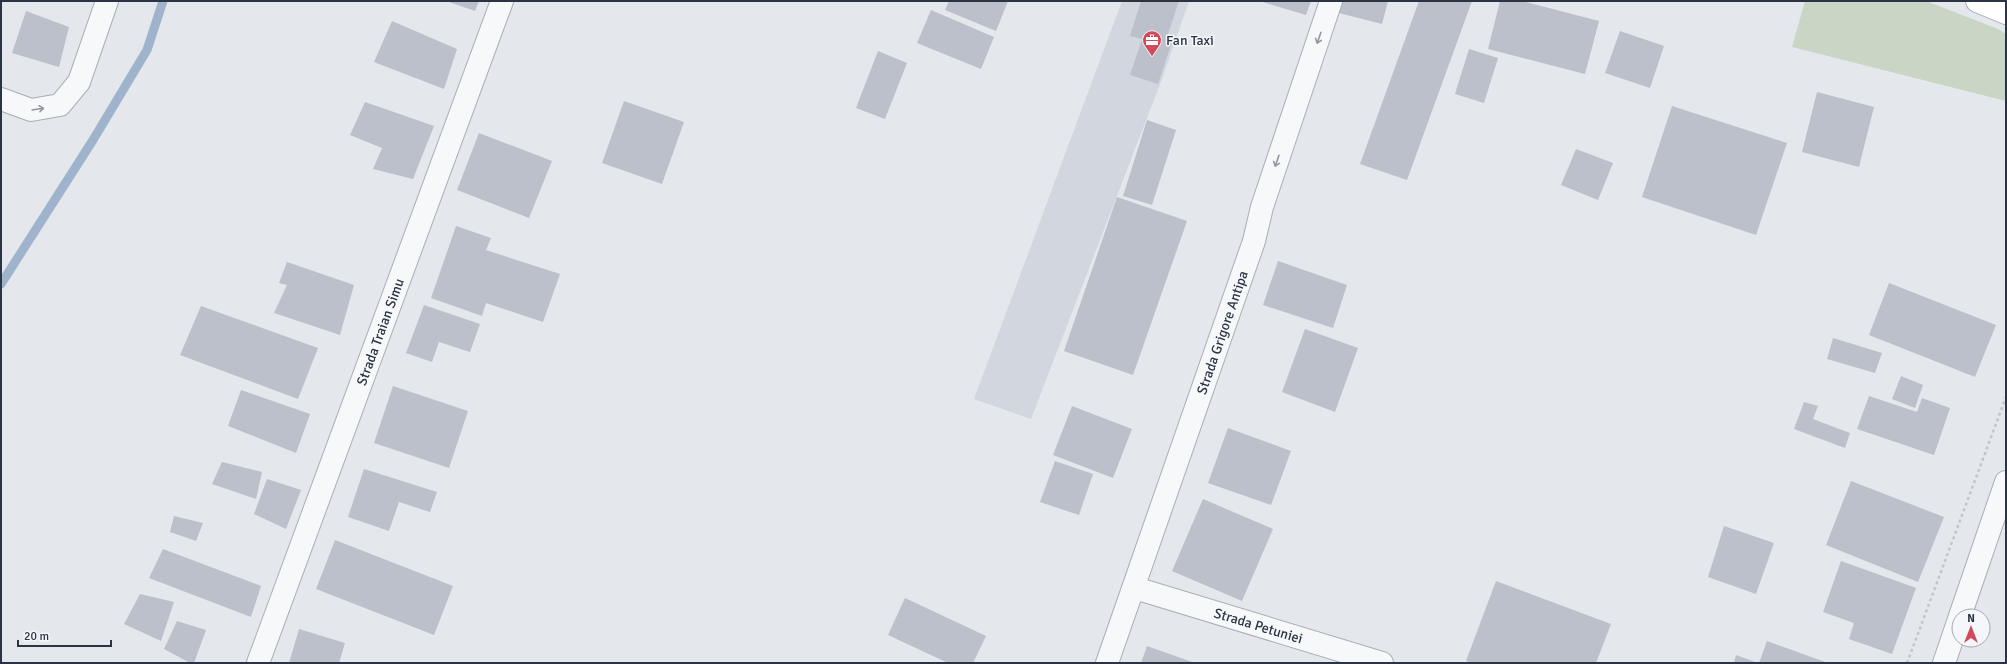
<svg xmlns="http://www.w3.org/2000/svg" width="2007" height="664" font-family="Signika,sans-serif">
<rect width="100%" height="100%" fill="#e4e7ec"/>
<path fill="#d2d6de" d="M1122,1h67l-27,78 -131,340 -57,-20z"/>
<path fill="#c9d6c5" d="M1805,1h121l72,28 8,5v67l-214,-54z"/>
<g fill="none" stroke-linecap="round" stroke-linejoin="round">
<path stroke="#9fb4cc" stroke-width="9" d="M1,284l92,-144 54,-90 16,-49"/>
</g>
<path fill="#bbc0ca" d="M446,1h33l-4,10z
M949,1h59l-12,30 -51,-21z
M1141,1h38l-12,36 6,2 -15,45 -28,-9 12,-36 -12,-3z
M1259,1h52l-5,14z
M1338,1h50l-6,23 -47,-12z
M1419,1h53l-65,179 -47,-16z
M1500,1h22l77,20 -14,53 -97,-25z
M931,10l63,27 -13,32 -64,-26z
M26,11l43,16 -10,40 -47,-14z
M392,21l65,28 -13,40 -70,-27z
M1620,31l44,15 -14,42 -45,-15z
M1469,49l29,9 -14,45 -29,-9z
M878,51l29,12 -22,56 -29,-11z
M1817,92l57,15 -15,60 -57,-15z
M624,101l60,21 -22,62 -60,-21z
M365,102l69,24 -21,53 -40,-10 9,-21 -32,-13z
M1672,106l115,37 -31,92 -114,-38z
M1147,120l29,10 -24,75 -29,-9z
M479,133l73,28 -23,57 -72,-28z
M1576,149l37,14 -15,37 -37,-15z
M1117,197l70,24 -54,154 -69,-24z
M456,226l35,12 -5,12 74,24 -17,48 -57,-19 -4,13 -51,-18z
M1278,261l69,24 -14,43 -70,-23z
M287,262l67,23 -14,50 -66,-22 13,-28 -8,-2z
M1889,283l107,42 -21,52 -106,-42z
M424,305l56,19 -10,28 -31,-10 -7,20 -26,-9z
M201,306l117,42 -20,51 -118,-44z
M1305,329l53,19 -23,64 -53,-20z
M1833,338l49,15 -7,20 -48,-14z
M1901,376l22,9 -8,23 -23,-9z
M393,386l75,25 -19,57 -75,-25z
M241,390l69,24 -14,39 -68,-27z
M1869,396l48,16 5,-14 28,10 -16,47 -77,-26z
M1804,402l14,4 -5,13 37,14 -5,15 -51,-19z
M1072,406l60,23 -19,49 -60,-23z
M1228,428l63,23 -20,54 -63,-22z
M1055,461l38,13 -14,41 -39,-13z
M222,462l40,10 -6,27 -44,-15z
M364,469l73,23 -7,20 -31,-10 -10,29 -41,-14z
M267,479l34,11 -15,39 -32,-15z
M1851,481l93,36 -26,65 -92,-37z
M1203,499l70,30 -31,72 -70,-30z
M174,516l29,7 -7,18 -26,-9z
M1724,526l50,17 -18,51 -48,-17z
M335,540l118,46 -19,49 -118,-46z
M163,549l98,37 -10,31 -102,-39z
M1841,561l75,27 -24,66 -43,-15 5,-16 -31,-11z
M1496,581l115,43 -15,39h-124l-6,-2z
M140,594l34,8 -13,39 -37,-17z
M905,598l81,38 -13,27h-25l-60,-28z
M177,621l29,9 -12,33h-4l-26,-14z
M299,629l46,14 -6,20h-50z
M1767,641l61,22h-69z
M1147,646l48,17h-54z
M1736,655l22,8h-24z"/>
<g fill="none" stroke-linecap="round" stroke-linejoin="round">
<defs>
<g id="street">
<path d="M1,99l30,11 29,-5 19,-23 28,-81"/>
<path id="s1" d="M1135,588l247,75"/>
<path d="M1960,616l46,-134"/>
<path id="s2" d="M258,663l244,-662"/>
<path id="s3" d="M1107,663l147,-422 8,-34 69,-206"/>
<path d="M1944,663l15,-44"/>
</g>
<path id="primary" d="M1977,1l29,12"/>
</defs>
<use href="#street" stroke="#a9aeb7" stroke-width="24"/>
<use href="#primary" stroke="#a3abb8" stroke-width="24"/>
<path stroke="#c2c5cb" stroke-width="2.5" stroke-dasharray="3 3" stroke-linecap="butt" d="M1907,663l99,-266"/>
<use href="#street" stroke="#f7f8fa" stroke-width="22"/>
<use href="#primary" stroke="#fff" stroke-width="22"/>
</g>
<defs><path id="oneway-shaft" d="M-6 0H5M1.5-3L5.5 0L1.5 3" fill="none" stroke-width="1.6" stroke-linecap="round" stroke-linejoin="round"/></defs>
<g stroke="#9196a0">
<use href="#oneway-shaft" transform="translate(1319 38) rotate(109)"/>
<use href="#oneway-shaft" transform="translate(38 109) rotate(-9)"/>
<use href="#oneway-shaft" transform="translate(1277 161) rotate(109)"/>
</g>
<defs>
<symbol id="office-pin" viewBox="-11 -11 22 30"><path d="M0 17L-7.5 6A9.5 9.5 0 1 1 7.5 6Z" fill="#d1495b" stroke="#f4f6f9"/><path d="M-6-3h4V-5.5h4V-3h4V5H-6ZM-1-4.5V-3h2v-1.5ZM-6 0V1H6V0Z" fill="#fff"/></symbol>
</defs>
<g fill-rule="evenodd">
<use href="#office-pin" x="1141" y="29" width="22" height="30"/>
</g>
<g text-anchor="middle" stroke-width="3" stroke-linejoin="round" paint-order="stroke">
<g font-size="14" fill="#2b3445" stroke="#f4f6f9" text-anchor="start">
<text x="1166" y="45">Fan Taxi</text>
</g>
<g font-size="14" fill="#2b3445" stroke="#f4f6f9">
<text dy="5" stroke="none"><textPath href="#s2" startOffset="353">Strada Traian Simu</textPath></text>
<text dy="5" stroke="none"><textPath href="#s3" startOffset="350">Strada Grigore Antipa</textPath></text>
<text dy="5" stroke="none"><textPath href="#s1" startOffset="129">Strada Petuniei</textPath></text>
</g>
</g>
<rect width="2007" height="664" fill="none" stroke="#2b3445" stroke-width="4"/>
<g transform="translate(1971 628)"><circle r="19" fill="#f4f6f9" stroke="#a4a8b1"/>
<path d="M0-3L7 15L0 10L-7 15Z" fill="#d1495b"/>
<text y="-6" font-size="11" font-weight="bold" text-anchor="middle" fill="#2b3445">N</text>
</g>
<path d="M18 640v6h93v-6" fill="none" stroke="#2b3445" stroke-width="2"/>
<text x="24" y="640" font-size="12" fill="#2b3445" stroke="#f4f6f9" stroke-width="3" paint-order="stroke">20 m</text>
</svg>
